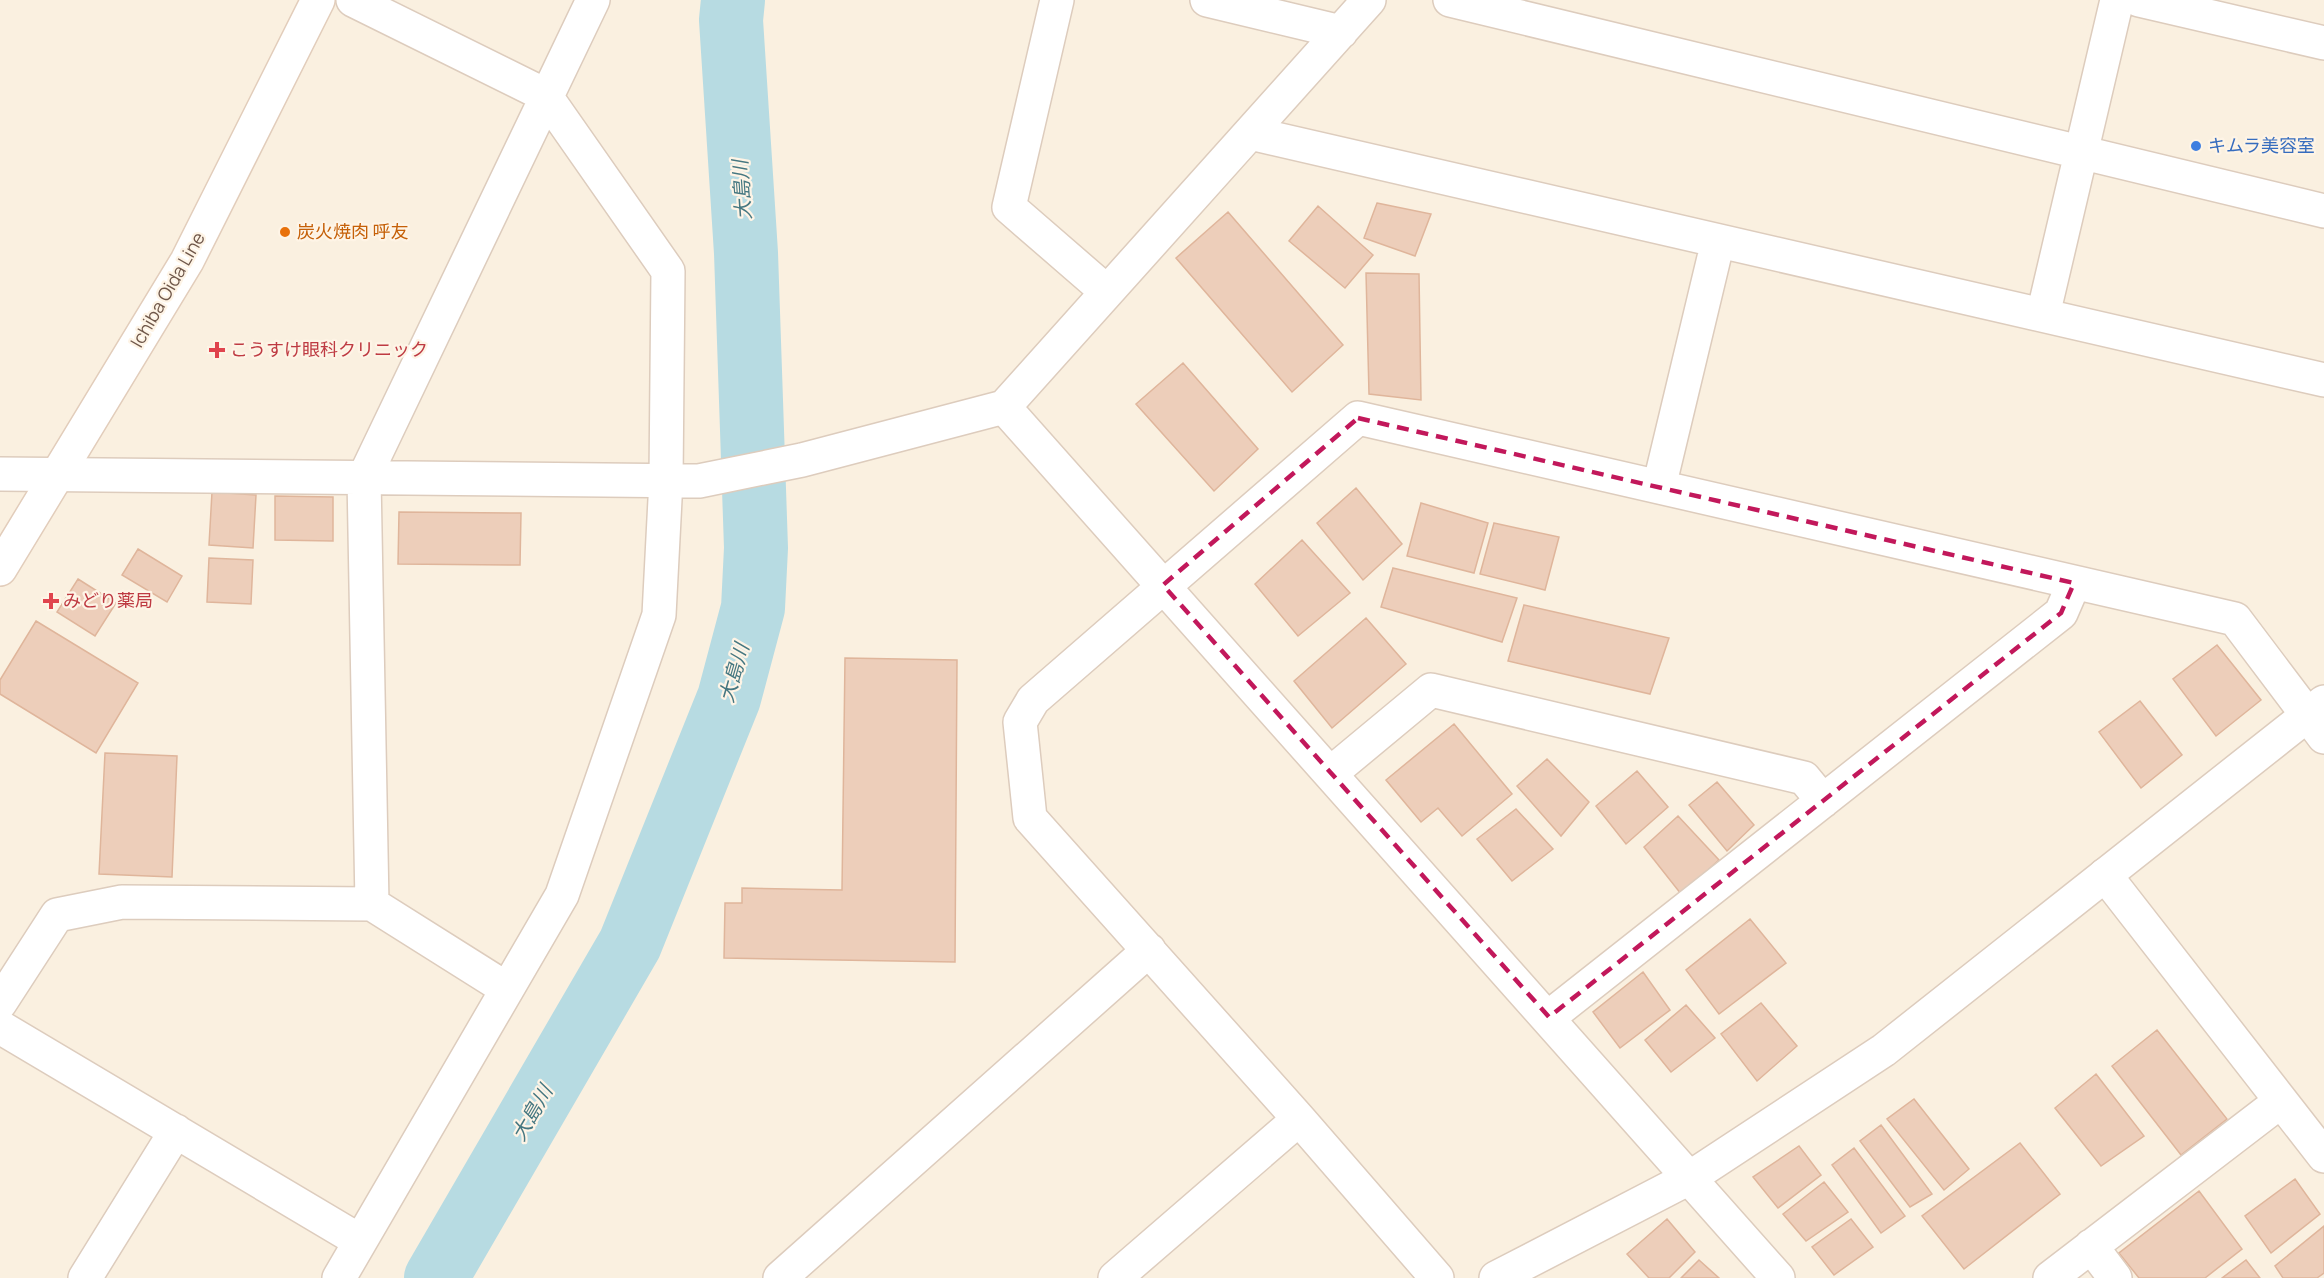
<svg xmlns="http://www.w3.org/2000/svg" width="2324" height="1278" font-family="Manrope,'Noto Sans JP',sans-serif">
<rect width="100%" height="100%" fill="#faf0e0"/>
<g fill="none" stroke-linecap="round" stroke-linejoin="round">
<path stroke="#b7dbe2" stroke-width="64" d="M436,1278l194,-334 99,-246 24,-90 3,-60 -10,-295 -15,-233 2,-20"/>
</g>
<path fill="#edceba" stroke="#dfb59b" stroke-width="1.5" d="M1377,203l54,11 -16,42 -51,-18z
M1318,206l55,49 -28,33 -56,-47z
M1228,212l115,133 -51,47 -116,-134z
M1366,273l53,1 2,126 -52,-6z
M1183,363l75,86 -44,42 -78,-87z
M1356,488l46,56 -39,36 -46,-57z
M212,492l44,3 -3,53 -44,-3z
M275,496l58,1v44l-58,-1z
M1421,503l67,20 -14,50 -67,-17z
M399,512l122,1 -1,52 -122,-1z
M1494,523l65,14 -14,53 -65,-16z
M1302,540l48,53 -52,43 -43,-52z
M138,549l44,27 -15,26 -45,-27z
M209,558l44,2 -2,44 -44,-2z
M1393,568l124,30 -15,44 -121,-35z
M78,579l38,24 -21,33 -38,-24z
M1524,605l145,33 -19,56 -142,-33z
M1366,618l40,46 -74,64 -38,-47z
M36,621l102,62 -42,70 -96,-59v-14z
M2217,645l44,55 -45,36 -43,-57z
M845,658l112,2 -2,302 -231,-4 1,-55h17v-15l100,2z
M2140,701l42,54 -41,33 -42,-56z
M1454,724l58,70 -50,42 -24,-28 -17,14 -35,-42z
M105,753l72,3 -5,121 -73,-3z
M1547,759l42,43 -28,34 -44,-50z
M1637,771l31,36 -42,37 -30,-38z
M1717,782l37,43 -27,26 -38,-46z
M1516,809l37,40 -41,32 -35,-42z
M1678,816l41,44 -38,34 -37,-47z
M1750,919l36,44 -67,51 -33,-44z
M1643,972l27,38 -50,38 -27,-36z
M1761,1003l36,43 -40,35 -36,-47z
M1686,1005l29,33 -44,34 -26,-32z
M2157,1030l70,89 -46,36 -69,-89z
M2096,1074l48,62 -43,30 -46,-58z
M1914,1099l55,70 -25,21 -57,-71z
M1881,1125l51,69 -22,13 -50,-66z
M2020,1143l40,51 -96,75 -42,-53z
M1799,1146l22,29 -43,33 -25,-31z
M1854,1148l51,68 -24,17 -49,-68z
M2295,1179l25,35 -49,39 -26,-37z
M1824,1182l24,30 -42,29 -23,-27z
M2199,1191l43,58 -37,29h-66l-20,-25z
M1667,1219l28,33 -26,26h-20l-22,-24z
M1851,1219l22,28 -39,28 -22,-28z
M2324,1226v47l-7,5h-34l-8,-12z
M1699,1260l20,18h-38z
M2246,1260l14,18h-38z"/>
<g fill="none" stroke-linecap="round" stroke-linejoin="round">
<defs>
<path id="minor" d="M1057,0l-48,207 98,85
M1207,0l134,32
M1450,0l874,211
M2139,0l185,43
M1250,133l1074,247
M2043,315l74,-315
M1004,407l774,871
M0,474l699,7 103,-21 202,-53 365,-407
M1659,487l59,-246
M1331,773l100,-83 373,88 19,23
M2105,875l219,281
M372,904l-8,-426 229,-478
M0,1003l57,-88 65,-13 250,2 135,85
M1549,1017l512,-404 13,-30
M0,1027l360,214
M2091,1246l24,32
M85,1278l91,-147
M339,1278l223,-383 97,-280 7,-135 2,-209 -123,-176 -192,-95
M780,1278l369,-328
M1115,1278l184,-159
M1437,1278l-138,-159 -269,-301 -10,-96 13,-22 325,-282 877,201 89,118
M2050,1278l231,-177"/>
<path id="tertiary" d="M1496,1278l195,-101 193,-127 440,-348"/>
<path id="secondary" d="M0,569l187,-308 131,-261"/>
</defs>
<use href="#minor" stroke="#ddccbd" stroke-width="36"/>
<use href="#tertiary" stroke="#ddccbd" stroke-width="36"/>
<use href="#secondary" stroke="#e2cdbb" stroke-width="36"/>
<use href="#minor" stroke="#fff" stroke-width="33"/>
<use href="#tertiary" stroke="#fff" stroke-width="33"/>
<use href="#secondary" stroke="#fff" stroke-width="33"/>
</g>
<path fill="none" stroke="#c2185b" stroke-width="4.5" stroke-dasharray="12 8" stroke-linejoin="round" d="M1358,418l716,165 -13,30 -512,404 -386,-432z"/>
<circle fill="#3f7fe0" stroke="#fef4e6" stroke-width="2" cx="2196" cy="146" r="6"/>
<circle fill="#e8710a" stroke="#fef4e6" stroke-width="2" cx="285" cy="232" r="6"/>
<g fill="#e0444e" stroke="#fef4e6" stroke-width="2">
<path d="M214 341h6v6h6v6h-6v6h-6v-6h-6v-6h6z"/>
<path d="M48 592h6v6h6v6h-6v6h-6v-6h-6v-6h6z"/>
</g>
<g text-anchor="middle" stroke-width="4.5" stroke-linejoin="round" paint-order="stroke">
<g font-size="18" fill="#366cbe" stroke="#fef4e6" text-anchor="start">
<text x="2208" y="152">キムラ美容室</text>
</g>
<g font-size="18" fill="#c56008" stroke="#fef4e6" text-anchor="start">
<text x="297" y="238">炭火焼肉 呼友</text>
</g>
<g font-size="18" fill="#6f574a" stroke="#fef4e6">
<text transform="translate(168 290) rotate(-60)" y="6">Ichiba Oida Line</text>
</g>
<g font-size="18" fill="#be3a42" stroke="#fef4e6" text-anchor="start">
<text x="230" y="356">こうすけ眼科クリニック</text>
<text x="63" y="607">みどり薬局</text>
</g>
<g font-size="20" font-style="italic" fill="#457781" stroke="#fef4e6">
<text transform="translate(742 190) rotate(-94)" y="7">大島川</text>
<text transform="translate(734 673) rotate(-74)" y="7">大島川</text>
<text transform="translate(532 1113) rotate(-60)" y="7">大島川</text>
</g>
</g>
</svg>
